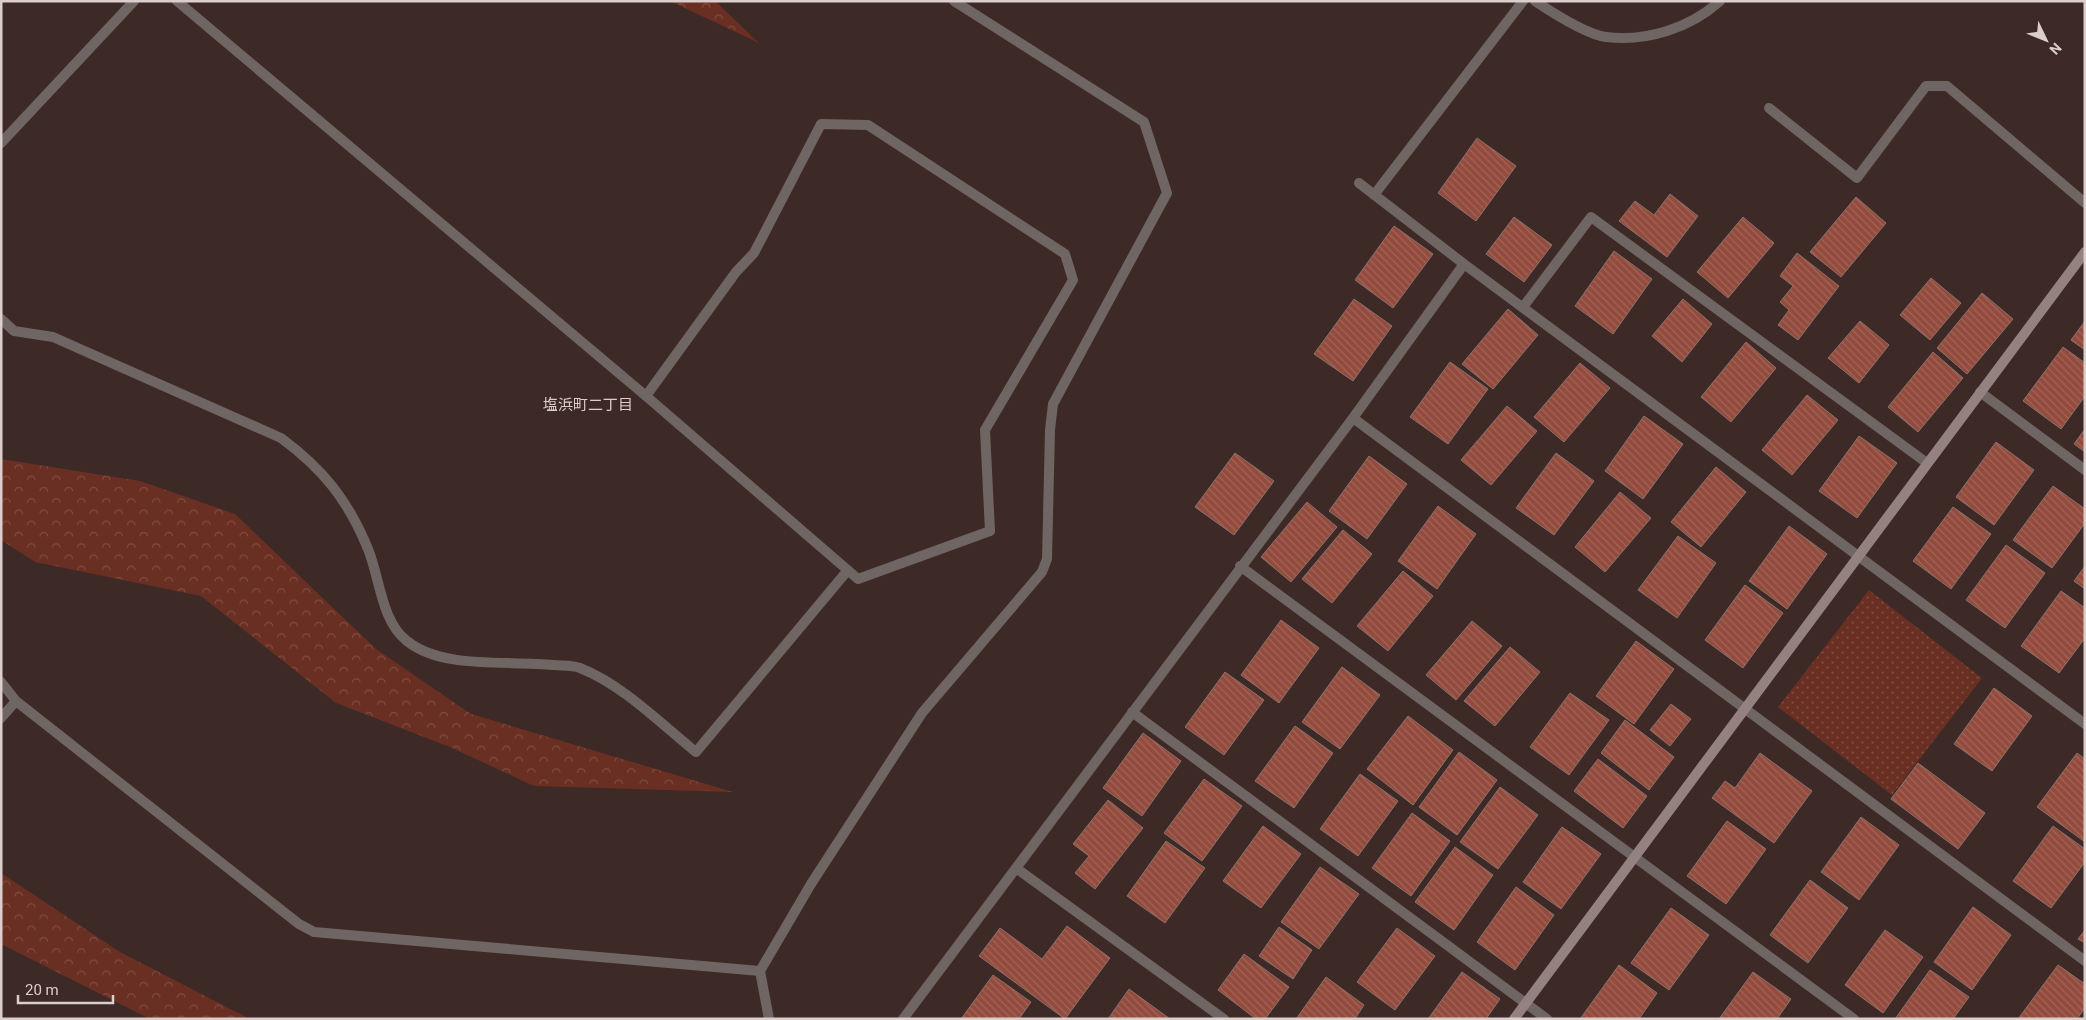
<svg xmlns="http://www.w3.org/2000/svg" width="2086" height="1020" font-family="Roboto,'Noto Sans JP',sans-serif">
<defs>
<pattern id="forest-crowns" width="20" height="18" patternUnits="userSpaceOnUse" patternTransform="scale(1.25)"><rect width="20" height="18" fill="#6a2f23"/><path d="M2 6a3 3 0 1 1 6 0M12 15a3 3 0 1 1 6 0" fill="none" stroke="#7f4c42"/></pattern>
<pattern id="park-dots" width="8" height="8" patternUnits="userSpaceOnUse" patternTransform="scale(1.25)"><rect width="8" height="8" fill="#6a2f23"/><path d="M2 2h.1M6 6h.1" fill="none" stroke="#7f4c42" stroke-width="1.8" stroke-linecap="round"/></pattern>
<pattern id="building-back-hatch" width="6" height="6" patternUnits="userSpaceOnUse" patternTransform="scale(1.25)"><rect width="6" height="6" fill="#934b3d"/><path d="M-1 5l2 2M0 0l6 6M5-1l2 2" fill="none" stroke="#a26458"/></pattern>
</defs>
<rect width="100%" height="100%" fill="#3d2925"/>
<path fill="url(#forest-crowns)" d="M670,1h45l44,42z
M1,459l139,22 95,33 141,135 95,65 262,78 -199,-6 -84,-39 -114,-44 -135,-107 -166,-34 -34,-22z
M1,873l119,79 130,67h-100l-149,-75z"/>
<path fill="url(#park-dots)" d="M1869,590l113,88 -90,117 -114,-88z"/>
<path fill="url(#building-back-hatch)" stroke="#89726d" d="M1477,138l39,28 -40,55 -38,-28z
M1670,194l28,22 -31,41 -48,-36 16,-20 19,14z
M1856,197l30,26 -45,54 -31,-25z
M1514,217l38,28 -28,37 -38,-28z
M1743,217l31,26 -46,55 -31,-26z
M1394,226l39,28 -40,54 -38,-28z
M1614,251l38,28 -39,55 -38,-28z
M1797,253l42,33 -41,54 -20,-15 11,-15 -9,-8 13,-16 -13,-10z
M1931,278l30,25 -31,37 -30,-25z
M1982,293l31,26 -46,55 -30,-26z
M1354,299l38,27 -39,55 -39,-27z
M1683,299l29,25 -30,38 -30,-26z
M1508,309l30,26 -45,54 -31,-25z
M1860,321l29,24 -30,38 -31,-25z
M2085,321v29l-14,-10z
M1746,342l30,26 -45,54 -30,-25z
M2063,347l22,16v33l-24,33 -38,-28z
M1933,352l30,26 -45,54 -30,-25z
M1450,362l38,27 -40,55 -38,-27z
M1580,363l30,25 -46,54 -30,-25z
M1807,395l31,25 -46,55 -30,-25z
M1507,406l30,25 -46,54 -30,-25z
M1644,416l39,28 -40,55 -38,-28z
M2085,429v23l-11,-8z
M1859,436l38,27 -40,55 -38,-27z
M1996,442l38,28 -40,55 -38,-28z
M1235,453l39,28 -40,54 -39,-28z
M1556,453l38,28 -40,54 -38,-27z
M1369,456l38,28 -40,55 -38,-28z
M1716,467l30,25 -45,55 -30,-25z
M2053,486l32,23v14l-33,45 -39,-28z
M1620,492l31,26 -46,54 -30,-25z
M1307,502l30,25 -46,55 -30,-25z
M1438,506l38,28 -39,55 -39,-28z
M1953,507l38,27 -40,55 -38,-28z
M1789,526l38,28 -40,55 -38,-28z
M1343,530l29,24 -40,49 -30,-24z
M1678,536l38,27 -39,55 -39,-28z
M2006,545l39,28 -40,55 -39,-28z
M2085,566v23l-11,-8z
M1403,571l30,25 -45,55 -31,-25z
M1745,585l38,28 -40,55 -38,-28z
M2061,591l24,17v30l-26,35 -38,-27z
M1281,620l38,28 -40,55 -38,-28z
M1472,621l30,25 -46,54 -30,-25z
M1636,641l38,28 -40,55 -38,-28z
M1510,647l30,25 -45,54 -31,-25z
M1342,667l38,28 -40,54 -38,-27z
M1225,672l39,28 -40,55 -39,-28z
M1994,688l38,28 -40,55 -38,-27z
M1570,693l39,27 -40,55 -39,-28z
M1671,704l20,15 -21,27 -20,-16z
M1408,716l45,34 -40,55 -46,-36z
M1625,720l49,37 -25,33 -48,-37z
M1295,726l38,27 -39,55 -39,-27z
M1143,733l38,28 -39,55 -39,-28z
M1459,752l38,28 -40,55 -38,-28z
M1760,753l52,38 -38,52 -62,-45 13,-17 10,7z
M2077,753l8,6v83l-48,-35z
M1598,759l49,37 -24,32 -49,-37z
M1918,763l67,50 -27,36 -67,-50z
M1360,774l38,27 -40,55 -38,-27z
M1204,779l38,27 -40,55 -38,-28z
M1500,787l38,28 -40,54 -38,-27z
M1108,800l35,28 -48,61 -20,-16 14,-17 -16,-12z
M1412,813l38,28 -39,55 -39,-28z
M1861,817l38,28 -40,55 -38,-28z
M1727,821l39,28 -40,55 -39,-28z
M1263,826l38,28 -40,54 -38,-27z
M2053,826l32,23v13l-34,46 -38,-27z
M1562,827l39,27 -40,55 -38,-27z
M1166,841l39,27 -40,55 -38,-27z
M1455,847l38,28 -39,55 -39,-28z
M1320,867l39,27 -40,55 -38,-27z
M1810,880l38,28 -40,55 -38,-28z
M1516,887l38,28 -39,55 -38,-28z
M1973,907l38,28 -39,55 -38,-28z
M1671,908l38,27 -40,55 -38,-27z
M1067,926l43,32 -45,61 -86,-63 21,-28 42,31z
M1279,927l33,23 -19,29 -34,-23z
M1397,928l38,28 -40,54 -38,-28z
M1885,930l38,27 -40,56 -38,-28z
M2085,930v13l-7,-4z
M1244,954l45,33 -24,32h-9l-38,-29z
M1619,965l38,28 -18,26h-59z
M2058,965l27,19v24l-8,11h-59z
M1930,970l39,27 -16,22h-58z
M1462,972l38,27 -14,20h-58z
M1753,972l38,27 -14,20h-58z
M993,975l38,27 -12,17h-58z
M1326,977l38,28 -9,14h-59z
M1129,989l41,30h-62z"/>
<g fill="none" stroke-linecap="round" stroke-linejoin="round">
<path stroke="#6f6562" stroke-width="10" d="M646,396l90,-124 18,-19 67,-129 47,1 197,129 8,26 -88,150 5,101"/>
<path stroke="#6f6562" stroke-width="10" d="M177,1l469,395 212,183 132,-48
M1535,1c18,12 50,33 71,36 41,5 84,-9 114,-36
M1769,108l88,70 69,-92h21l138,117
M1,143l133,-142
M1359,183l105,81
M1374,195l149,-194
M1523,307l68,-90 336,246
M1,319l13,12 39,6 228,101c42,31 67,62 87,111 12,29 13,72 39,92 36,29 102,19 146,24 9,1 19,0 27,3 43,17 80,55 116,84l152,-182
M1980,392l105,78
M1353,418l732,543
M1240,566l614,453
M1,682l15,19 283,223 15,8 446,39
M1132,712l415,307
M1,718l15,-17
M1016,868l208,151
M769,1019l-9,-48 51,-87 111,-171 120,-141 5,-13 3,-129 3,-26 114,-211 -23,-71 -190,-121
M903,1019l450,-601 111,-154 621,460"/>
<path stroke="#93827f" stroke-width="10" d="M1514,1019l571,-767"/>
</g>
<g text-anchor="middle" stroke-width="4.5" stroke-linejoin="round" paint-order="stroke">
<g font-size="15" fill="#dbcecb" stroke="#3d2925">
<text x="588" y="410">塩浜町二丁目</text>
</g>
</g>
<rect width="2086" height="1020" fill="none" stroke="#dbcecb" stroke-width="5"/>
<g transform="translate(2046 40) rotate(133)" stroke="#3d2925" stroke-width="4" paint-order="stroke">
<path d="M0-4L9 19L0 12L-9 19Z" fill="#dbcecb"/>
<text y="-8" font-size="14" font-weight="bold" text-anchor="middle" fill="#dbcecb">N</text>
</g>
<path d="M18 995v8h95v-8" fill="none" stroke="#dbcecb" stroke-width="2.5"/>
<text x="25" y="995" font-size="15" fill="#dbcecb" stroke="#3d2925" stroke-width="4" paint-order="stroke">20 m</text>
</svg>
